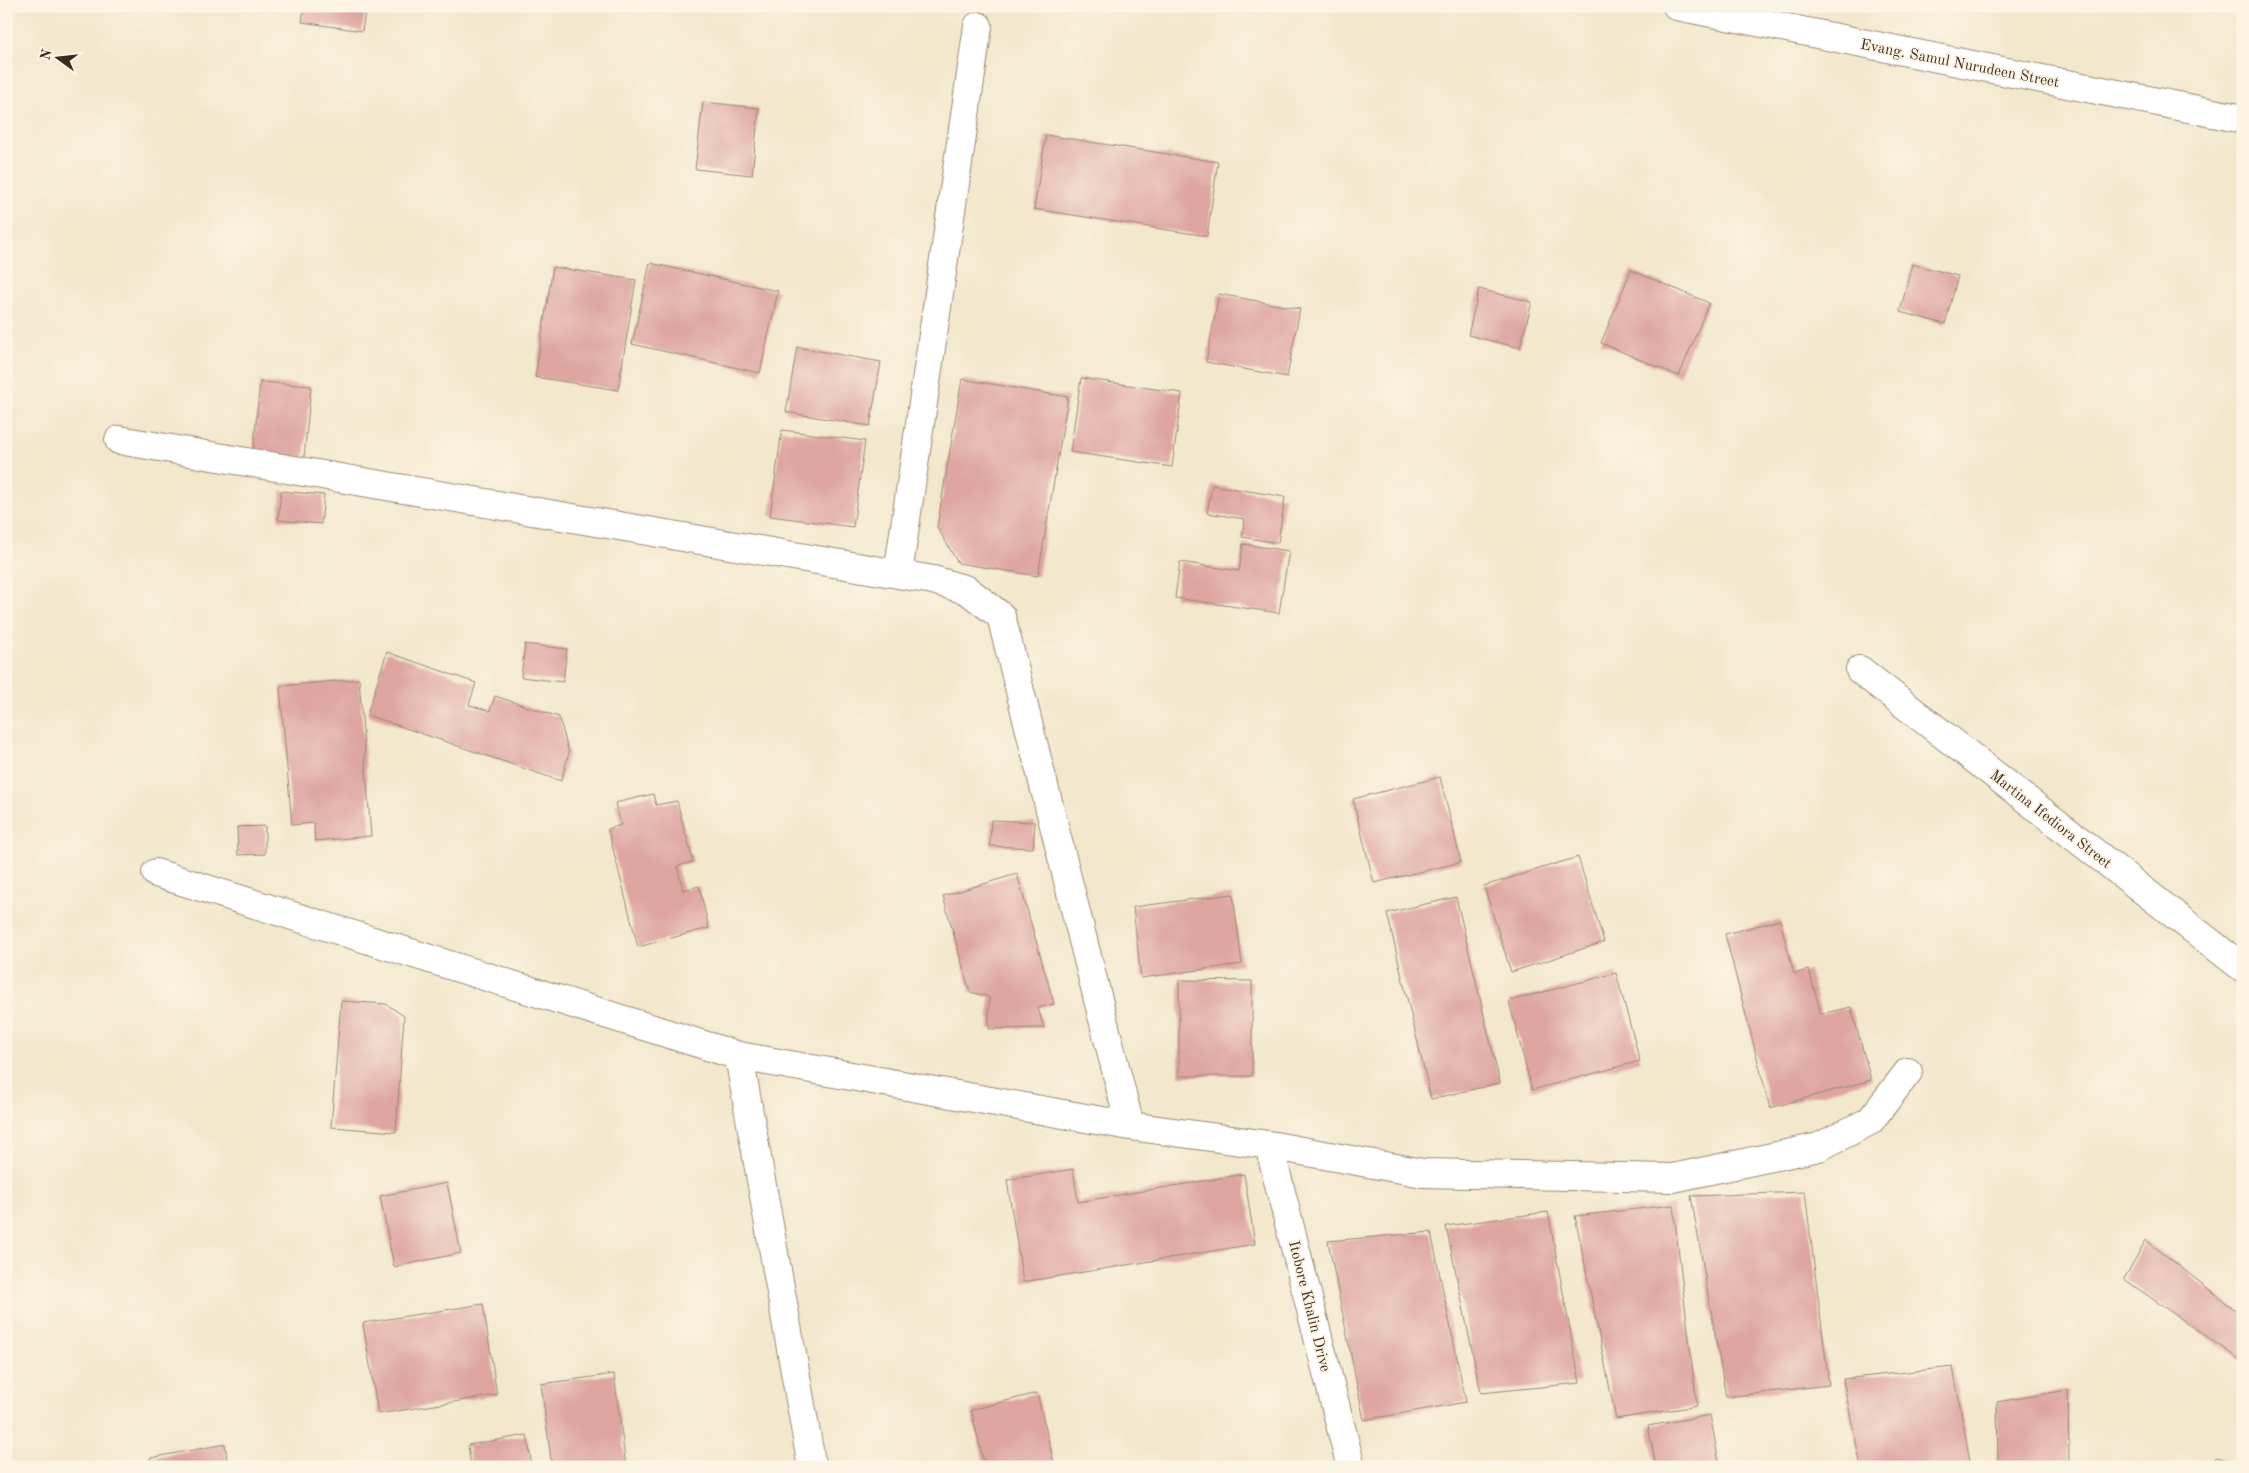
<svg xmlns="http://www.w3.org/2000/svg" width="2249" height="1473" font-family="'Old Standard TT',serif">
<rect width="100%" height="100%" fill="#fcf5e5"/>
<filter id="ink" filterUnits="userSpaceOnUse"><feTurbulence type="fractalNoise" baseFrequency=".02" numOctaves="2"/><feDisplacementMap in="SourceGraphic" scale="10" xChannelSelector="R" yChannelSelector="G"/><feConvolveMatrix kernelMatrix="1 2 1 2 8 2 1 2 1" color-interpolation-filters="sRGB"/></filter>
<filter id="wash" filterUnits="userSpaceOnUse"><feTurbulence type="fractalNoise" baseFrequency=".0096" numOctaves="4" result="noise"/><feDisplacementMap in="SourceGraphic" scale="20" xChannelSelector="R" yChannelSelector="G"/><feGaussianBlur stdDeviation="1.12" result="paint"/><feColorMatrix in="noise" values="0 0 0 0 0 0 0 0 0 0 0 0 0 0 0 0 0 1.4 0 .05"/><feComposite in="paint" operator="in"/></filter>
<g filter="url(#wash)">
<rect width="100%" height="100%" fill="#f3e7cc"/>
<g id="blocks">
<path fill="#dea5a1" d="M304,6h62l-4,25 -60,-9z
M703,102l56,6 -7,67 -57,-6z
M1046,135l172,27 -11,74 -173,-27z
M650,263l128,28 -18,82 -128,-29z
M1912,264l46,12 -13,48 -45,-12z
M553,267l83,13 -18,110 -83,-13z
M1631,270l78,33 -30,73 -78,-33z
M1479,289l53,13 -12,46 -52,-13z
M1219,294l81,15 -13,68 -81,-15z
M797,347l84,15 -11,64 -84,-14z
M1081,378l101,15 -10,74 -102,-15z
M962,379l106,18 -30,179 -80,-13 -21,-36z
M260,382l51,4 -7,72 -51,-5z
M782,430l83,11 -12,86 -83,-11z
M1212,485l73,12 -7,46 -36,-6 3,-18 -38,-6z
M281,491l43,4 -3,29 -43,-4z
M1243,544l46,7 -10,62 -104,-15 5,-36 59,9z
M525,644l42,5 -4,33 -42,-5z
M387,652l89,31 -7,22 21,6 5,-15 64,21 10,36 -8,28 -194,-66z
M359,679l12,157 -56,5 -1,-18 -22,2 -12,-139z
M1440,777l21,85 -87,21 -21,-84z
M653,794l3,11 21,-4 16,61 -16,4 6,24 16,-4 10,42 -71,19 -30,-118 13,-4 -6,-22z
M991,820l44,2 -2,26 -43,-2z
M265,826v28l-27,1 -1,-28z
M1578,857l26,85 -93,30 -27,-86z
M1017,874l37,130 -16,4 6,20 -55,1v-32l-19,-5 -27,-96z
M1233,894l9,70 -101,14 -8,-71z
M1456,897l44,186 -69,16 -44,-186z
M1780,920l14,54 15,-4 12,44 30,-7 20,73 -101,28 -45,-174z
M1616,973l24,88 -108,29 -23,-89z
M1179,980l73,1v95h-73z
M341,1001l45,3 18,12 -8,116 -65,-5z
M1073,1169l5,33 166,-28 11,70 -232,38 -16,-102z
M447,1183l14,70 -67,14 -14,-71z
M1805,1192l24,193 -103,12 -35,-201z
M1673,1205l24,201 -81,13 -41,-203z
M1548,1212l32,171 -99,10 -35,-167z
M1431,1232l35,170 -102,18 -36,-179z
M2146,1240l97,76v46l-119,-83z
M483,1304l14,91 -119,19 -15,-91z
M1953,1367l18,100h-110l-18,-88z
M614,1374l12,93h-74l-11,-83z
M2068,1390l1,77h-71l-1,-65z
M1037,1393l18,74h-70l-14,-57z
M1710,1415l10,52h-64l-8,-41z
M527,1435l5,32h-61l-3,-22z
M225,1444l3,23h-77l-1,-9z
M2216,1458l23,8v1h-26z"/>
</g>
</g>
<g filter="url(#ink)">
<use href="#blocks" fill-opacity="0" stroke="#978875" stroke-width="1"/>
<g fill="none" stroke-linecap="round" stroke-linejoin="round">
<defs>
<path id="street" d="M1677,6l566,113
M119,440l779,134 35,6 34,10 34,26 129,510
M898,574l80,-548
M1860,670l383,298
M156,873l583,183 391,70 139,19 154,28 250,5 146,-31 51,-26 38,-49
M739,1056l73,411
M1269,1145l82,322"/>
</defs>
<use href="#street" stroke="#978875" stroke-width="30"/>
<use href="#street" stroke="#fff" stroke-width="28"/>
</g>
</g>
<g text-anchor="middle" stroke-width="4" stroke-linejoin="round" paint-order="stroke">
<g font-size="15" fill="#3b2a1e" stroke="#fcf5e5">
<text transform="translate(1960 63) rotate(11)" y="5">Evang. Samul Nurudeen Street</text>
<text transform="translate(2051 819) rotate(38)" y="5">Martina Ifediora Street</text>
<text transform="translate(1310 1306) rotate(76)" y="5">Itobore Khalin Drive</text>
</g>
</g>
<rect width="2249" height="1473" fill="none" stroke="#fcf5e5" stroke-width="25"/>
<g transform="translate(58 58) rotate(285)" stroke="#fcf5e5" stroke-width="4" paint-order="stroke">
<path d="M0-4L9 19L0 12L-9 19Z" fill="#3b2a1e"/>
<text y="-8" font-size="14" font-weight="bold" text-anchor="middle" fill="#3b2a1e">N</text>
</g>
</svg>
